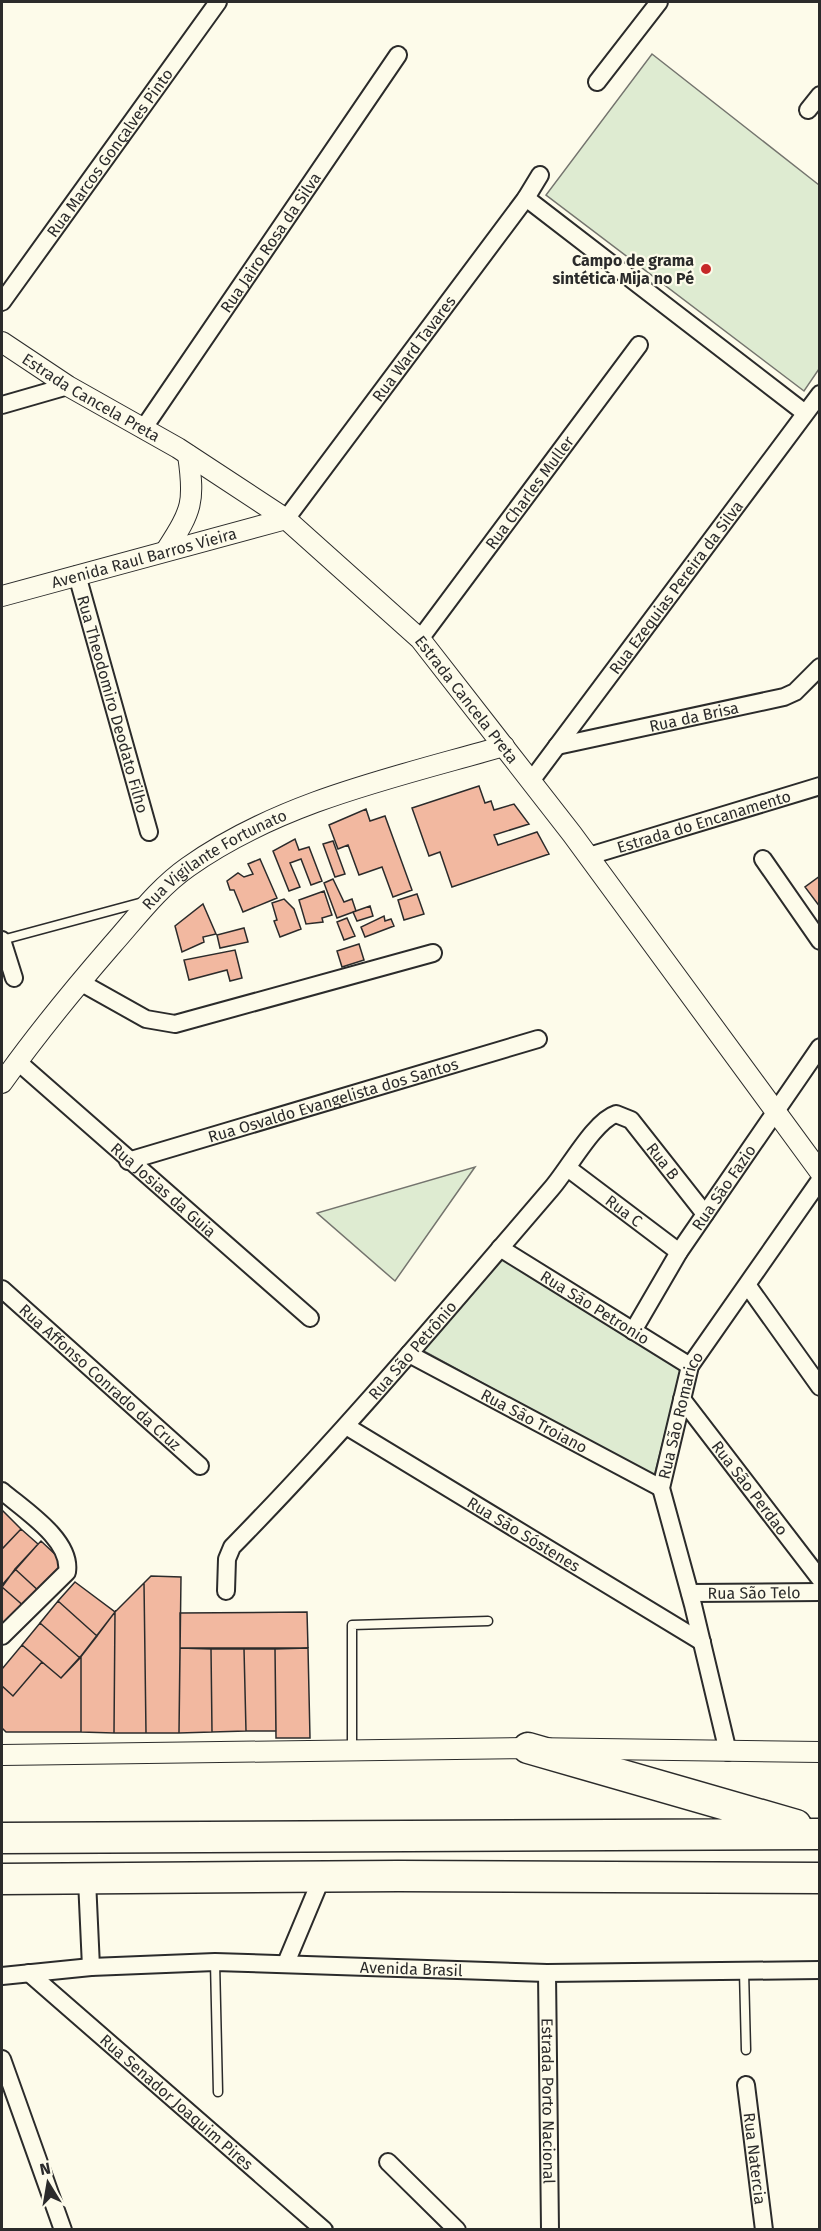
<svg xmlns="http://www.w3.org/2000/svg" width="821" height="2231" font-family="'Fira Sans',sans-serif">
<rect width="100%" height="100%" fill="#fdfbea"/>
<path fill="#deebd1" stroke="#74746e" stroke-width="1.5" d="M652,54l167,131v184l-15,22 -258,-196z
M475,1167l-80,114 -78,-68z
M498,1254l184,112 -28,111 -232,-127z"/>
<path fill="#f2b8a0" stroke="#2b2b2b" stroke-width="1.5" d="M479,786l6,17 6,-2 3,9 20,-6 15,20 -35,11 4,10 39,-13 12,22 -97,33 -12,-35 -11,4 -17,-48z
M366,809l4,12 15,-5 27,74 -19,7 -11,-30 -23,8 -11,-30 -10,4 -9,-24z
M295,839l4,11 10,-3 13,34 -11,4 -10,-26 -11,4 10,24 -11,4 -16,-40z
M333,841l12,33 -10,3 -12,-33z
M260,859l17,39 -34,14 -9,-22h-4l-3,-9 11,-8 6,4 9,-3 -5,-10z
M820,876v31l-15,-20z
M333,879l11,23 8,-3 4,12 -19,7 -13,-35z
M324,891l8,24 -10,3 1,4 -17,2 -7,-24z
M417,894l7,20 -20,6 -6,-20z
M284,899l10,10 7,20 -21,8 -6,-16 3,-1 -5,-17z
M203,904l13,30 -13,3 1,5 -22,10 -7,-26z
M370,906l3,10 -16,5 -4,-9z
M384,916l1,5 6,-2 3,7 -29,11 -4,-10z
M347,918l8,18 -11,4 -7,-18z
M244,928l4,14 -28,6 -3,-13z
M359,944l5,16 -22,7 -5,-16z
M235,950l7,28 -12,3 -3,-11 -38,10 -5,-20z
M2,1510l19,19 -19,20z
M21,1529l17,15 -36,41v-36z
M41,1541l18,17v8l-4,12 -14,15 -26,-24z
M15,1569l26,24 -15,15 -24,-21z
M151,1576l30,1 -2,156h-33l-2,-150z
M75,1582l40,30 -18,24 -39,-35z
M144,1583l2,150h-32l1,-121z
M2,1587l24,21 -24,18z
M58,1601l39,35 -17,22 -40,-35z
M115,1612l-1,121 -33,-1v-76z
M307,1612l1,36h-128v-35z
M40,1623l40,35 -19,20 -39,-33z
M22,1645l20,17 -29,34 -11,-10v-17z
M180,1648l31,1 1,83 -33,1z
M308,1648l2,90h-34l-1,-89z
M211,1649h33l2,82 -34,1z
M244,1649h31l1,82h-30z
M81,1656v76h-75l-4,-4v-42l11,10 29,-34 19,16z"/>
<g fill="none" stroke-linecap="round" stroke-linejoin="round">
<defs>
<path id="service" d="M2,940l141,-38
M352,1750v-125l136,-4
M215,1962l3,130
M744,1971l2,79"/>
<g id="minor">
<path d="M597,82l62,-80"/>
<path d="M808,110l12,-15"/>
<path d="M526,198l279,215"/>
<path id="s1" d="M2,302l216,-300"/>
<path d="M2,405l66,-19"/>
<path id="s2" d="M143,429l255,-374"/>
<path id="s3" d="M286,519l240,-321 14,-23"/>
<path id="s4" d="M77,575l72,257"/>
<path id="s5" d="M420,639l219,-294"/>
<path id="s6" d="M557,746l227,-49 11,-5 25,-25"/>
<path id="s7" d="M531,781l289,-387"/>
<path id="s8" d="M589,856l231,-70"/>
<path d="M763,859l57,82"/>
<path d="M2,940l12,38"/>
<path d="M80,982l66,37 29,5 258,-71"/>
<path id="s9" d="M17,1061l293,257"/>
<path id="s10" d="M128,1161l410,-122"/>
<path id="s11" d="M569,1169l110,83"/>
<path id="s12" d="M500,1248l190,118"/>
<path d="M748,1286l72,101"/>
<path id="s13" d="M2,1289l198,177"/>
<path id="s14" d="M633,1331l46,-79 141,-205"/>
<path id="s15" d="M409,1354l252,134"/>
<path id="s16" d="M682,1399l138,180"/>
<path id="s17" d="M346,1426l356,216"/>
<path d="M2,1491c22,19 70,49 65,81l-65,64"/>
<path id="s18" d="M226,1591l1,-32 5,-12c112,-114 215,-237 319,-358 17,-19 43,-68 65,-75l15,6 74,94"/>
<path id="s19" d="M690,1593l130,-1"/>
<path id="s20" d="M728,1752l-35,-147 -32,-117 29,-122 130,-186"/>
<path d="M87,1880l4,87"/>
<path d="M286,1963l36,-86"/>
<path id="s21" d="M29,1973l295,257"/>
<path id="s22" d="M547,1973l3,257"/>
<path id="s23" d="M2,1976l89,-9 124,-5 332,11 273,-3"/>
<path d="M2,2059l61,171"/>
<path id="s24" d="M746,2085l18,145"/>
<path d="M388,2162l69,68"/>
</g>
<g id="tertiary">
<path id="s25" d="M2,342l66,44 110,62 108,71 134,120 152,195 248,338"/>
<path d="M167,549c25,-39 28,-47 21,-94"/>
<path id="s26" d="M2,596l284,-77"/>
<path id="s27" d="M2,1083c34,-48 71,-93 110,-138 24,-27 46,-57 76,-78 93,-66 208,-90 316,-121"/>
<path d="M2,1755l526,-7 292,4"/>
</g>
<path id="motorway" d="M528,1748l268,77
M2,1838l818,-4
M2,1879l396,-3 422,2"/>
</defs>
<use href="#service" stroke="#2b2b2b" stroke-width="11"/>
<use href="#minor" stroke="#2b2b2b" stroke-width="20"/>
<use href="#tertiary" stroke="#2b2b2b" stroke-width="22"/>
<use href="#motorway" stroke="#2b2b2b" stroke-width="33"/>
<use href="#service" stroke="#fdfbea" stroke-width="8"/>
<use href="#minor" stroke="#fdfbea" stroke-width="16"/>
<use href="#tertiary" stroke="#fdfbea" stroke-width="20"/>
<use href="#motorway" stroke="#fdfbea" stroke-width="30"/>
</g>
<circle fill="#c62828" stroke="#fdfbea" stroke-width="2" cx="706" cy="269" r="6"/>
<g text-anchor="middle" stroke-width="4.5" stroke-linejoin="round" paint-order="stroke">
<g font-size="16" fill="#2b2b2b" stroke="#fdfbea">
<text dy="6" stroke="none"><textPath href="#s1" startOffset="184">Rua Marcos Gonçalves Pinto</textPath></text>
<text dy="6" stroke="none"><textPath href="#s2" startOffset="226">Rua Jairo Rosa da Silva</textPath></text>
<text dy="6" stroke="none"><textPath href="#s3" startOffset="213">Rua Ward Tavares</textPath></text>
<text dy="6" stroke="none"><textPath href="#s25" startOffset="105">Estrada Cancela Preta</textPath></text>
<text dy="6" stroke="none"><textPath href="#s5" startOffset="183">Rua Charles Muller</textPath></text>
<text dy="6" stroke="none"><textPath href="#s26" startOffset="147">Avenida Raul Barros Vieira</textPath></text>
<text dy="6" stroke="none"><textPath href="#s7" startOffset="242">Rua Ezequias Pereira da Silva</textPath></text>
<text dy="6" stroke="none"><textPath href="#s25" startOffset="591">Estrada Cancela Preta</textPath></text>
<text dy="6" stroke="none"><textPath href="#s4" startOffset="134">Rua Theodomiro Deodato Filho</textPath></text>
<text dy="6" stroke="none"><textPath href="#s6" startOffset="140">Rua da Brisa</textPath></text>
<text dy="6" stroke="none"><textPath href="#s8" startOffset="120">Estrada do Encanamento</textPath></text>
<text dy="6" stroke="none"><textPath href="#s27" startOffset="312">Rua Vigilante Fortunato</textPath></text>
<text dy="6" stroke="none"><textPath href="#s10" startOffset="214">Rua Osvaldo Evangelista dos Santos</textPath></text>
<text dy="6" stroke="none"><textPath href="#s18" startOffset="693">Rua B</textPath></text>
<text dy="6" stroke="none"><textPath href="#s14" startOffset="170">Rua São Fazio</textPath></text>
<text dy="6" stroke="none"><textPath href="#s9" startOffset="195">Rua Josias da Guia</textPath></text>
<text dy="6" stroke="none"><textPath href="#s11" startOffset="69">Rua C</textPath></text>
<text dy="6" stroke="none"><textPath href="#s12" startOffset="112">Rua São Petronio</textPath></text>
<text dy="6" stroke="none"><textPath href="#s18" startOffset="312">Rua São Petrônio</textPath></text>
<text dy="6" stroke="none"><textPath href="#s13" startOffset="132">Rua Affonso Conrado da Cruz</textPath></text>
<text dy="6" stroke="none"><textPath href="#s20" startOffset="348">Rua São Romarico</textPath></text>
<text dy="6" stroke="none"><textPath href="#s15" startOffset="142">Rua São Troiano</textPath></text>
<text dy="6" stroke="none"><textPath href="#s16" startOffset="112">Rua São Perdao</textPath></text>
<text dy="6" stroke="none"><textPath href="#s17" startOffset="208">Rua São Sóstenes</textPath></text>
<text dy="6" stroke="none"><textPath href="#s19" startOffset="64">Rua São Telo</textPath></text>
<text dy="6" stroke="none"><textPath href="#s23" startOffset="410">Avenida Brasil</textPath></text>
<text dy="6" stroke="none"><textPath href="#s21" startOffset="196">Rua Senador Joaquim Pires</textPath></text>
<text dy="6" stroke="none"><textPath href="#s22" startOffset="128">Estrada Porto Nacional</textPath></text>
<text dy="6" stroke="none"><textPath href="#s24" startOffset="74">Rua Natercia</textPath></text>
</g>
<g font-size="16" font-weight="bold" fill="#2b2b2b" stroke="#fdfbea" text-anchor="end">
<text x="694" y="266">Campo de grama<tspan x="694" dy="18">sintética Mija no Pé</tspan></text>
</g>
</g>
<rect width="821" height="2231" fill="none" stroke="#2b2b2b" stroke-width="6"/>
<g transform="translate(48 2183) rotate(349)" stroke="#fdfbea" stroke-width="4.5" paint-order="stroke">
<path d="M0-4.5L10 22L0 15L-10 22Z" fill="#2b2b2b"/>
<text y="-9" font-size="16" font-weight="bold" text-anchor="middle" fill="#2b2b2b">N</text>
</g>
</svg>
